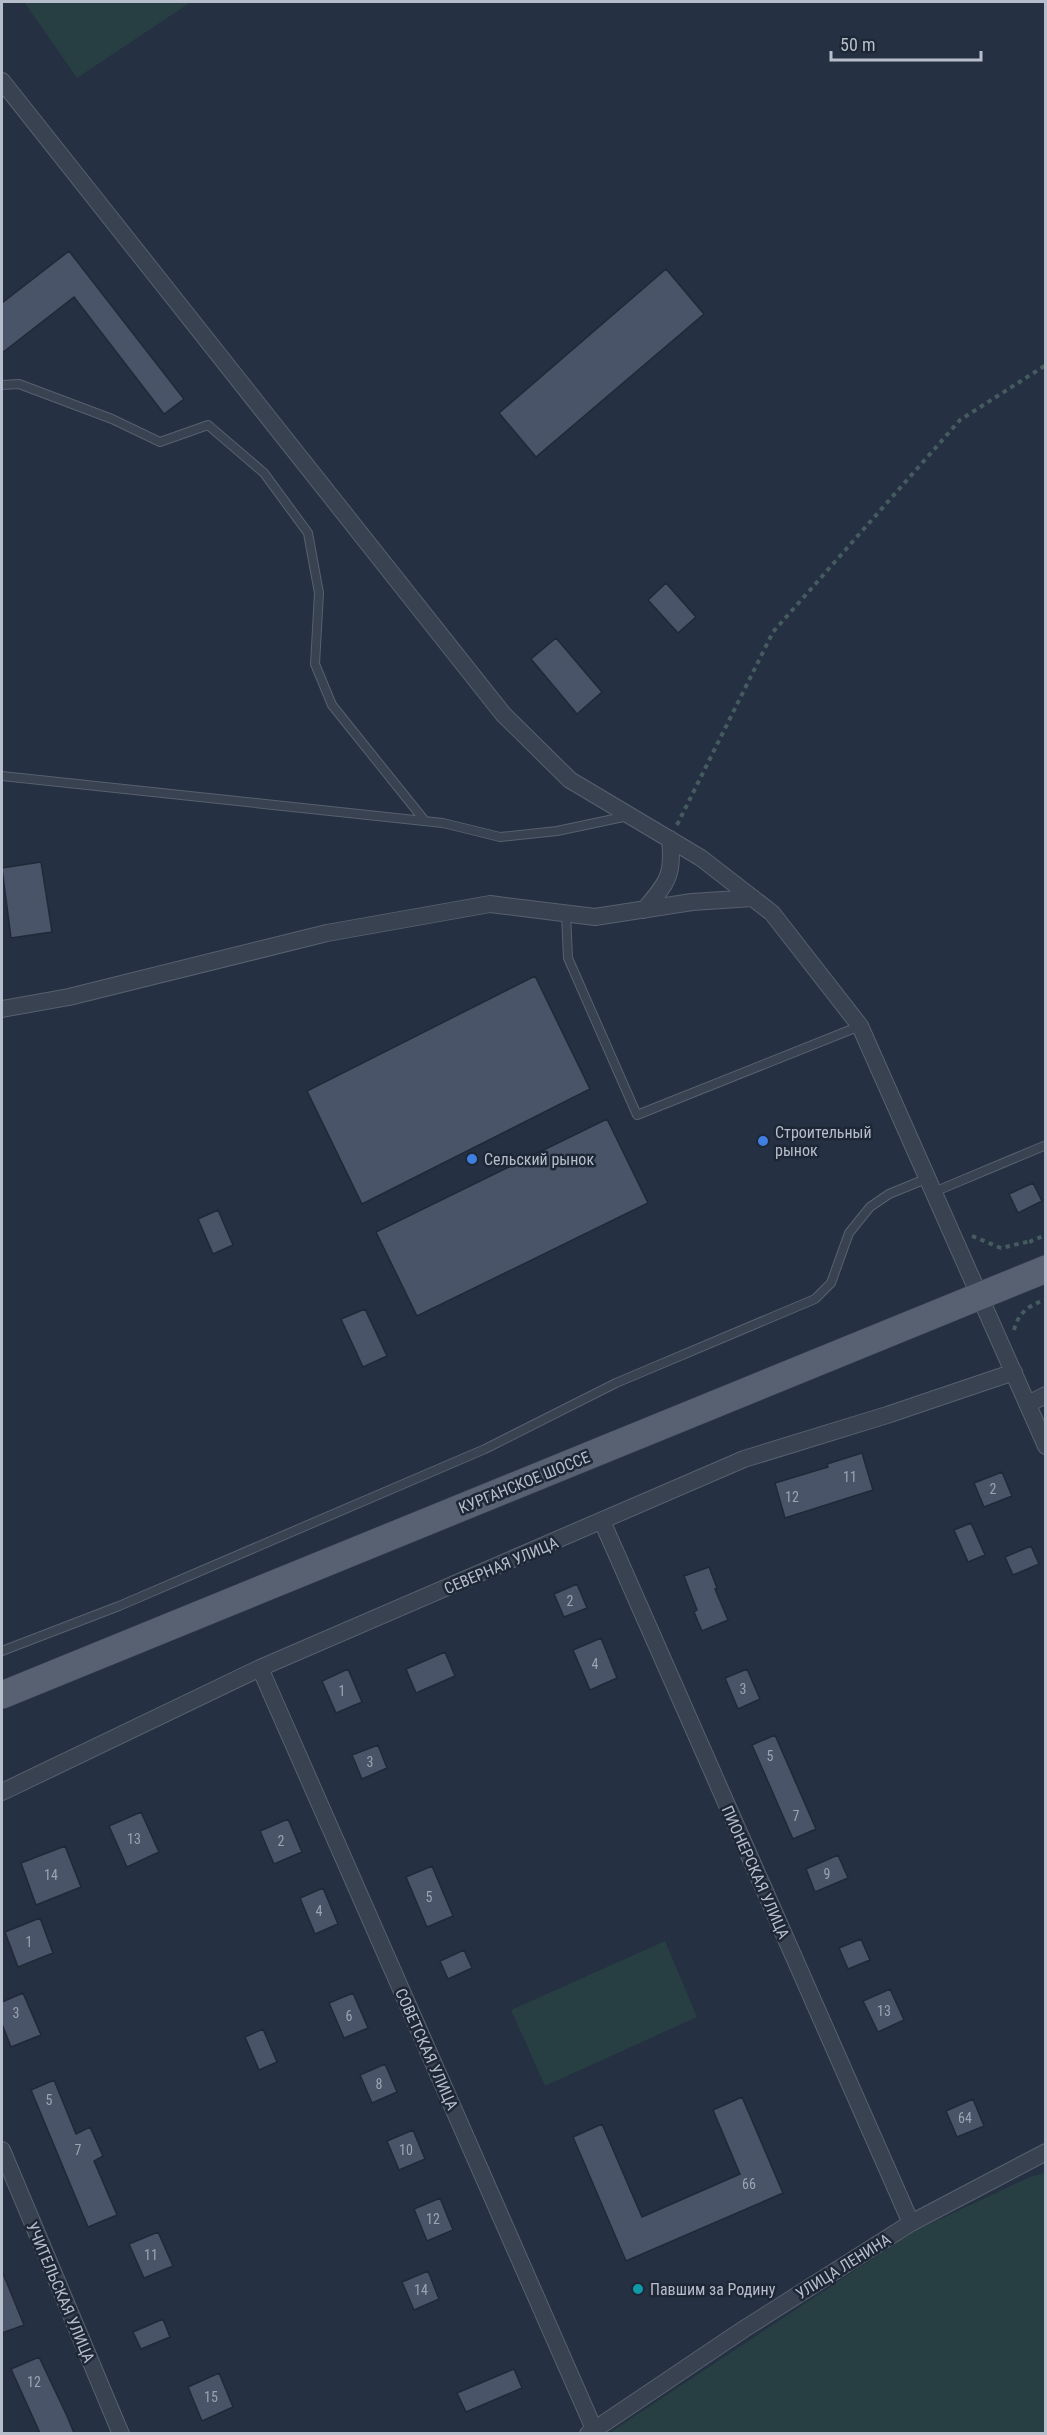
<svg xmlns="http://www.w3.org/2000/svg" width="1047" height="2435" font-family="'Roboto Condensed',sans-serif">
<rect width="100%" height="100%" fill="#253042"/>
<path fill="#273e42" d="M24,2h167l-114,76z
M665,1941l32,76 -152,69 -34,-76z
M1045,2173v260h-436l304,-201 119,-56z"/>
<path fill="#495468" stroke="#202938" stroke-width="1.5" d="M69,251l115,148 -20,15 -90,-117 -72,56v-50z
M666,269l38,45 -168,143 -37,-44z
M666,583l30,34 -18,16 -30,-33z
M556,638l46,54 -25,22 -46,-55z
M41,862l11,70 -41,6 -9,-70z
M535,976l55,113 -228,115 -55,-113z
M607,1119l41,84 -231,113 -41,-84z
M1033,1183l9,18 -24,12 -9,-19z
M218,1210l15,35 -20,9 -15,-35z
M365,1309l22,47 -24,11 -22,-48z
M862,1453l11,37 -88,28 -10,-35 53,-16 -1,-3z
M1002,1472l10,24 -28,11 -10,-24z
M971,1523l14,32 -17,7 -14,-32z
M1031,1546l8,18 -26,11 -8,-18z
M709,1567l8,21 -2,1 13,31 -26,11 -8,-19 3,-2 -13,-34z
M577,1584l10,24 -23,9 -10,-23z
M601,1638l16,40 -27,12 -17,-40z
M445,1652l10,24 -39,17 -10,-24z
M348,1669l14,33 -26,11 -14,-32z
M747,1669l13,30 -22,10 -13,-31z
M775,1735l41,94 -23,10 -41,-94z
M378,1745l9,23 -25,11 -10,-24z
M141,1812l18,40 -32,15 -18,-41z
M288,1819l14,33 -28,12 -14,-33z
M65,1846l16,41 -45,18 -15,-42z
M838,1855l10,23 -33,14 -9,-23z
M432,1866l21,50 -26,11 -21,-50z
M323,1888l15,36 -23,10 -15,-36z
M40,1918l13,35 -35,14 -13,-35z
M861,1939l9,21 -22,9 -9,-21z
M464,1950l8,18 -24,11 -8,-18z
M890,1989l14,31 -26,12 -15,-31z
M23,1993l18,42 -30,12 -9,-23v-22z
M353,1993l15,35 -24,10 -15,-35z
M263,2029l14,33 -18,8 -14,-33z
M385,2064l12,28 -25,11 -12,-28z
M54,2080l22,54 14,-7 13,29 -9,5 23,54 -29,12 -57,-137z
M742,2097l41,96 -157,68 -53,-124 29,-13 40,93 98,-43 -27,-64z
M973,2099l11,27 -27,11 -11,-26z
M413,2130l12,29 -26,11 -12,-29z
M440,2198l13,32 -26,11 -13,-32z
M158,2232l15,34 -29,12 -15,-34z
M2,2271l22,54 -22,8z
M428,2271l11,28 -25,11 -12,-28z
M163,2319l7,18 -29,12 -8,-17z
M39,2357l28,59 7,17h-34l-29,-64z
M514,2369l8,19 -56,24 -9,-19z
M219,2373l14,34 -31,14 -14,-34z"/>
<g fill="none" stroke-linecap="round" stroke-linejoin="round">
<defs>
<path id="service" d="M2,385l17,-1 93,35 48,23 48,-17 56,48 44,60 11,60 -4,71 17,41 93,116
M2,776l441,47 57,14 57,-6 71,-15
M566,914l2,44 69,157 223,-89
M934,1192l112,-47
M2,1651l117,-45 366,-157 131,-66 199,-84 16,-16 18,-50 21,-26 19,-13 39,-16"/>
<path id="minor" d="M2,81l501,633 67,66 131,78 71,55 88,113 186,420
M644,910c23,-27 30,-34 26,-71
M2,1009l67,-12 258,-64 163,-29 105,13 97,-15 61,-4
M1028,1404l18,-9
M602,1521l309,702
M260,1668l334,761
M2,1792l258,-124 484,-209 143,-44 127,-43
M2,2150l119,284
M588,2434l156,-105 167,-106 135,-71"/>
<path id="primary" d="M2,1695l1044,-426"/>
</defs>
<use href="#service" stroke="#57606e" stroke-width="10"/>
<use href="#minor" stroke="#57606e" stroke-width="18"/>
<use href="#primary" stroke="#434b5a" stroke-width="28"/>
<path stroke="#455b5f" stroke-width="4" stroke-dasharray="4.5 4.5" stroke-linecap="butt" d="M677,825l96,-193 187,-212 86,-55
M972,1236l29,12 30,-7
M1032,1243l-1,-2 15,-6
M1014,1330c5,-19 15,-24 32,-31"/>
<use href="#service" stroke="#394251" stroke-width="8"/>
<use href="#minor" stroke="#394251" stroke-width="16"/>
<use href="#primary" stroke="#576171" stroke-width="27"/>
</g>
<g fill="#3f7fe0" stroke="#1e2736" stroke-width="2">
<circle cx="763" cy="1141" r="6"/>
<circle cx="472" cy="1159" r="6"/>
</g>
<circle fill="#0f9aa8" stroke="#1e2736" stroke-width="2" cx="638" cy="2289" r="6"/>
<g text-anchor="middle" stroke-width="5" stroke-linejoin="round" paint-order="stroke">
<g font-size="14" fill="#9ba4b2">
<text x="850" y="1482">11</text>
<text x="993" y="1494">2</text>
<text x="792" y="1502">12</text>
<text x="570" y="1606">2</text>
<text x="595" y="1669">4</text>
<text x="743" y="1694">3</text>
<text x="342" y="1696">1</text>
<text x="770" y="1761">5</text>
<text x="370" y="1767">3</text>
<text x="796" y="1821">7</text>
<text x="134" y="1844">13</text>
<text x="281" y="1846">2</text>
<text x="827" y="1879">9</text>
<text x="51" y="1880">14</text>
<text x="429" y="1902">5</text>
<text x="319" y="1916">4</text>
<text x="29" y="1947">1</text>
<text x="884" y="2016">13</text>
<text x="16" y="2018">3</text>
<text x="349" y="2021">6</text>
<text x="379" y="2089">8</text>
<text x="49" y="2105">5</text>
<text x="965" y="2123">64</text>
<text x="78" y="2155">7</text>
<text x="406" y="2155">10</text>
<text x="749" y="2189">66</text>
<text x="433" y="2224">12</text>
<text x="151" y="2260">11</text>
<text x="421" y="2295">14</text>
<text x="34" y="2387">12</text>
<text x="211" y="2402">15</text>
</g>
<g font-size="16" fill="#b6becb" stroke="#1e2736" text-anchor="start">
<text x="775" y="1138">Строительный<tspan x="775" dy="18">рынок</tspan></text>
<text x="484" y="1165">Сельский рынок</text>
<text x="650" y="2295">Павшим за Родину</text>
</g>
<g font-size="16" fill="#b6becb" stroke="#1e2736">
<text transform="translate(524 1482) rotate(-22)" y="6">КУРГАНСКОЕ ШОССЕ</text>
<text transform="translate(501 1565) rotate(-23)" y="6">СЕВЕРНАЯ УЛИЦА</text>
<text transform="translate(756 1872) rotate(66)" y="6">ПИОНЕРСКАЯ УЛИЦА</text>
<text transform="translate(427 2049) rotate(66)" y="6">СОВЕТСКАЯ УЛИЦА</text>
<text transform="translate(843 2266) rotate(-32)" y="6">УЛИЦА ЛЕНИНА</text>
<text transform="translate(61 2292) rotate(67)" y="6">УЧИТЕЛЬСКАЯ УЛИЦА</text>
</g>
</g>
<rect width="1047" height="2435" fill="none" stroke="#b6becb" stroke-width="6"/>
<path d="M831 51v9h150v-9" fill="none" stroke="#b6becb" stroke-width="3"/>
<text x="840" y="51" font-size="18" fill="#b6becb" stroke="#1e2736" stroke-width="4.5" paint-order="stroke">50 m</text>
</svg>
